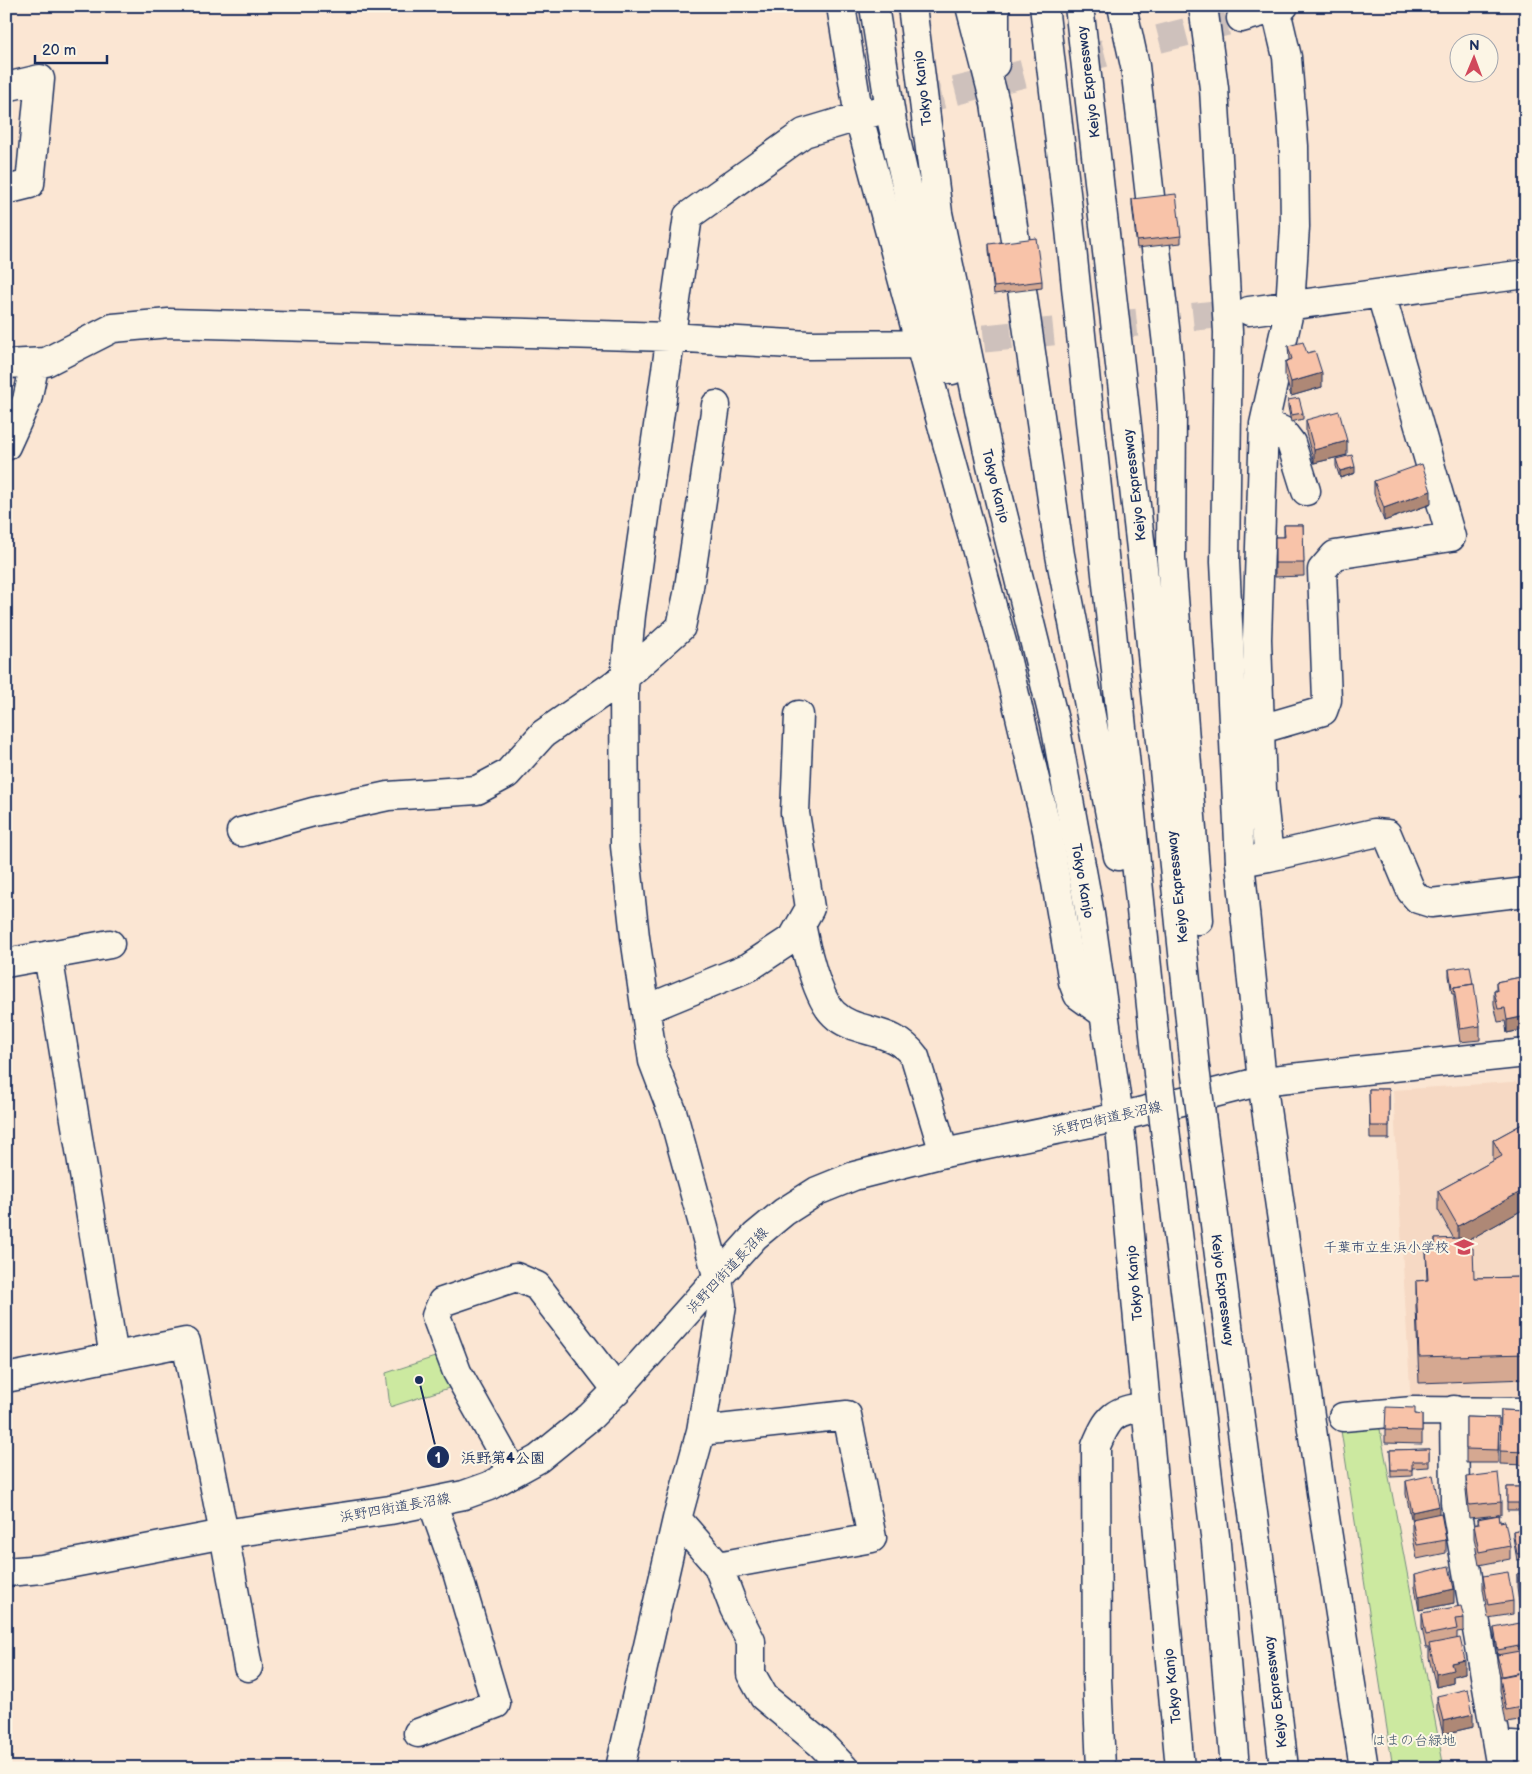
<svg xmlns="http://www.w3.org/2000/svg" width="1532" height="1774" font-family="'Balsamiq Sans','Klee One',sans-serif">
<rect width="100%" height="100%" fill="#fbe6d3"/>
<filter id="ink" filterUnits="userSpaceOnUse"><feTurbulence type="fractalNoise" baseFrequency=".02" numOctaves="2"/><feDisplacementMap in="SourceGraphic" scale="10" xChannelSelector="R" yChannelSelector="G"/><feConvolveMatrix kernelMatrix="1 2 1 2 8 2 1 2 1" color-interpolation-filters="sRGB"/></filter>
<g filter="url(#ink)">
<path fill="#f6d9c4" d="M1526,1081v323l-115,1 -18,-315z"/>
<path fill="#cce9a0" stroke="#748c7f" d="M441,1355l14,31 -65,21 -4,-34z
M1340,1424h39l65,344h-51z"/>
<g fill="none" stroke-linecap="round" stroke-linejoin="round">
<path stroke="#cec1bc" stroke-width="28" stroke-dasharray="28 14" stroke-linecap="butt" d="M874,112l367,-94
M942,343l307,-32"/>
<defs>
<path id="minor" d="M841,6l18,111 61,228 85,308 42,177 26,152 5,13 25,18
M1241,18l43,-12
M6,87l34,-8 -10,105 -24,6
M1249,311l277,-37
M6,364l40,-2 67,-34 56,-5 500,14 140,8 124,-1
M1264,424l17,6 10,13 15,48
M6,446l21,-46 8,-37
M1261,729l62,-18 4,-11 -5,-130 13,-15 116,-18 -70,-243
M241,832l72,-20 75,-16 89,-6 30,-16 36,-40 82,-57 56,-50 7,-33 28,-189
M1269,857l105,-24 13,1 24,57 7,8 13,4 95,-11
M1240,862l29,-5 -7,-67 -5,-151 7,-215 26,-117 5,-80 -1,-81 -7,-89 -12,-51
M801,924c4,23 16,74 33,90 21,21 59,12 81,43l29,96
M48,955l66,402
M6,963l104,-19
M647,1009l102,-42 44,-29 17,-30 -15,-95 4,-98
M6,1378l180,-36 38,192 24,133
M1454,1410l1,92 46,266
M1343,1417l70,-6 113,1
M513,1472l-56,-100 -21,-56 6,-14 74,-25 21,9 80,104
M677,1519l41,47 154,-28 -25,-123 -146,16
M718,1566l16,42 17,33v33l13,23 57,47 23,24
M418,1733l78,-29 -39,-132 -25,-70
M1497,1745l29,2
M620,1768l57,-249 24,-88 21,-126 -4,-26 -46,-168 -19,-50 -18,-124 -10,-91 -1,-158 7,-73 57,-399 116,-83 70,-21
M1101,1768l-4,-89 -1,-233c12,-29 18,-36 49,-39"/>
<path id="major" d="M6,1572l36,-3 182,-35 166,-24 74,-15 25,-9 49,-27 53,-43 26,-26 138,-154 29,-24 33,-21 37,-15 90,-23 175,-36 143,-36 264,-28"/>
<path id="highway" d="M874,6l18,116 33,148 27,100
M912,6l26,207 53,253 64,258 35,190 29,203 61,651
M970,6l25,97 21,144
M1044,6l24,204 90,863
M1079,6l63,552 53,510
M1122,6l13,60 33,287 4,58 -1,148 28,361
M1203,6l11,82 14,244 -3,230 15,300 22,219 59,411 43,276
M995,64v-58
M1022,290l38,265 58,301
M1235,1380l28,207 21,181
M1197,1386l19,158 19,224"/>
</defs>
<use href="#minor" stroke="#1b2f5e" stroke-width="31"/>
<use href="#major" stroke="#1b2f5e" stroke-width="31"/>
<use href="#highway" stroke="#1b2f5e" stroke-width="31"/>
<use href="#minor" stroke="#fcf5e5" stroke-width="28"/>
<use href="#major" stroke="#fcf5e5" stroke-width="28"/>
<use href="#highway" stroke="#fcf5e5" stroke-width="28"/>
<defs>
<path id="highway-bridge" d="M1195,1068l40,312
M1158,1073l39,313"/>
</defs>
<use href="#highway-bridge" stroke="#1b2f5e" stroke-width="31" stroke-linecap="butt"/>
<use href="#highway-bridge" stroke="#fcf5e5" stroke-width="28"/>
</g>
<path fill="#d5a891" stroke="#1b2f5e" d="M1132,199l49,37v7l-44,5 -5,-43z
M989,244l53,37v7l-48,6 -5,-44z
M1288,346l19,7 15,34 -31,9 -6,-21v-13l4,-2z
M1288,400l15,13v6l-12,3 -3,-15z
M1306,420l41,35 -33,8 -8,-30z
M1336,459l19,14 -15,5 -4,-12z
M1374,481l57,23 -47,17 -10,-27z
M1284,525h19l1,51 -29,1v-40h9z
M1449,969l31,57v14l-20,2 -6,-42v-6h-2l-3,-18z
M1526,976v53l-19,4 -2,-12 -7,1 -4,-18v-13h2v-9z
M1369,1089h20v50h-19z
M1526,1122v86l-65,36v5l13,29 52,-1v102l-107,4 -3,-76v-26l11,-1 -1,-30h9v-11h19l-16,-29v-19l55,-30v-21z
M1501,1410l25,1v54l-26,-1z
M1415,1414l7,1v29l-37,-1v-13z
M1466,1417l33,1 -1,45h-32z
M1429,1449v18l-17,1v8l-21,1 -1,-27z
M1466,1477l35,25v13h-2l1,7 10,24v13l-31,6 -5,-27v-13h3v-6l22,-4 -30,3 -3,-28z
M1406,1481l33,32 7,27v13l-29,6 -5,-27v-9l-6,-29z
M1507,1487h19v28h-7v-5h-12z
M1526,1528v31l-9,1 -4,-23v-6z
M1526,1572v53h-4l-5,-38v-13z
M1415,1574l39,29 -35,7 -4,-23z
M1483,1576l30,25v13l-25,4 -5,-29z
M1422,1613l42,5v13l-7,1v6l8,35 -12,3v7l-17,4 -7,-29v-10h-3l-4,-21z
M1494,1628l30,17v5l2,4v66l-20,3 -6,-33v-13l-3,-15 1,-7 -4,-20z
M1437,1696l36,31 -30,7 -6,-24z"/>
<path fill="#ae8876" stroke="#1b2f5e" d="M1322,373v14l-31,9v-14z
M1347,441v14l-33,8v-13z
M1355,467v6l-15,5v-7z
M1431,491v13l-47,17v-13z
M1526,1016v13l-19,4v-13z
M1526,1189v19l-68,38v-20z
M1439,1506v13l-27,2v-9z
M1454,1589v14l-35,7v-13z
M1465,1660v13l-12,3v7l-17,4v-13l15,-11z
M1473,1714v13l-30,7v-13z"/>
<path fill="#f8c3a9" stroke="#1b2f5e" d="M1176,194l5,42 -44,5 -5,-42z
M1036,238l6,43 -48,6 -5,-43z
M1303,342l4,11 8,-2 7,22 -31,9 -6,-20 7,-3 -4,-13z
M1299,398l4,15 -12,2 -3,-15z
M1339,411l8,30 -33,9 -8,-30z
M1352,455l3,12 -15,4 -4,-12z
M1422,464l9,27 -47,17 -10,-27z
M1284,525h19l1,38h-29v-26h10z
M1470,966l3,18 -19,3 -2,1 -3,-19z
M1526,976v40l-19,4 -2,-12 -7,1 -4,-18h3l-1,-9z
M1474,984l6,42 -20,3 -6,-42z
M1369,1089h20v37h-19z
M1526,1122v67l-68,37 -20,-35 64,-35 -9,-16z
M1461,1238v11l12,-1 1,30 52,-1v77l-107,3 -3,-76 12,-1 -2,-30h10l-1,-11z
M1386,1407l29,1v6l7,1v16l-37,-1z
M1501,1410l25,1v41l-26,-1z
M1466,1417l33,1 -1,32 -32,-1z
M1429,1449v12h-17v9h-21l-1,-20z
M1498,1473l3,29 -32,3 -3,-28z
M1433,1475l6,31 -27,6 -6,-31z
M1507,1487h19v21h-7v-5h-12z
M1441,1513l5,27 -29,5 -5,-26z
M1499,1515l1,7 5,-1 5,25 -31,6 -5,-27 5,-1 -2,-5z
M1526,1528v24l-9,2 -4,-23z
M1449,1566l5,23 -35,8 -4,-23z
M1508,1572l5,29 -25,4 -5,-29z
M1526,1572v39l-4,1 -5,-38z
M1461,1606l3,12 -9,1 2,10 -31,6 -4,-22z
M1520,1623l4,22 -26,5 -4,-22z
M1460,1638l5,22 -14,3 2,7 -17,4 -7,-30z
M1525,1650l1,4v17l-24,5 -5,-21z
M1526,1672v34l-20,4 -6,-33z
M1468,1689l5,25 -30,7 -6,-25z
M1485,1764l1,4h-21z"/>
</g>
<defs>
<symbol id="school-bare" viewBox="-9 -9 18 18"><path d="M0-5L7-2L0 1L-7-2ZM-4 1L0 2.5L4 1V4Q0 6-4 4Z" fill="#d1495b" stroke="#fcf5e5" stroke-width="2.5" paint-order="stroke"/></symbol>
</defs>
<g fill-rule="evenodd">
<use href="#school-bare" x="1450" y="1233" width="28" height="28"/>
</g>
<g text-anchor="middle" stroke-width="4" stroke-linejoin="round" paint-order="stroke">
<g font-size="14" fill="#1b2f5e" stroke="#fcf5e5">
<text transform="translate(1088 82) rotate(-97)" y="5">Keiyo Expressway</text>
<text transform="translate(922 88) rotate(-97)" y="5">Tokyo Kanjo</text>
<text transform="translate(1134 485) rotate(-97)" y="5">Keiyo Expressway</text>
<text transform="translate(996 486) rotate(76)" y="5">Tokyo Kanjo</text>
<text transform="translate(1083 881) rotate(80)" y="5">Tokyo Kanjo</text>
<text transform="translate(1177 887) rotate(-96)" y="5">Keiyo Expressway</text>
<text transform="translate(1107 1118) rotate(-13)" y="5">浜野四街道長沼線</text>
<text transform="translate(727 1270) rotate(-47)" y="5">浜野四街道長沼線</text>
<text transform="translate(1134 1283) rotate(-95)" y="5">Tokyo Kanjo</text>
<text transform="translate(1223 1290) rotate(83)" y="5">Keiyo Expressway</text>
<text transform="translate(395 1507) rotate(-10)" y="5">浜野四街道長沼線</text>
<text transform="translate(1172 1686) rotate(-96)" y="5">Tokyo Kanjo</text>
<text transform="translate(1275 1692) rotate(-97)" y="5">Keiyo Expressway</text>
</g>
<g font-size="14" fill="#1b2f5e" stroke="#fcf5e5" text-anchor="end">
<text x="1449" y="1252">千葉市立生浜小学校</text>
</g>
<g font-size="14" fill="#3e546b" stroke="#fcf5e5">
<text x="1414" y="1745">はまの台緑地</text>
</g>
</g>
<path fill="none" stroke="#1b2f5e" stroke-width="2" d="M419 1380L438 1457"/>
<g fill="#1b2f5e" stroke="#fcf5e5" stroke-width="2">
<circle cx="419" cy="1380" r="5"/>
<circle cx="438" cy="1457" r="12"/>
</g>
<g font-size="15" text-anchor="middle" font-weight="bold" fill="#fff">
<text x="438" y="1463">1</text>
</g>
<g font-size="15" text-anchor="middle" font-weight="bold" fill="#1b2f5e" stroke="#fcf5e5" stroke-width="4" stroke-linejoin="round" paint-order="stroke">
<text x="503" y="1463">浜野第4公園</text>
</g>
<rect width="1532" height="1774" fill="none" stroke="#fcf5e5" stroke-width="25"/>
<rect x="12" y="12" width="1507" height="1749" fill="none" stroke="#1b2f5e" stroke-width="2" filter="url(#ink)"/>
<g transform="translate(1474 58) rotate(1)"><circle r="24" fill="#fcf5e5" stroke="#a2a6af"/>
<path d="M0-4L9 19L0 12L-9 19Z" fill="#d1495b"/>
<text y="-8" font-size="14" font-weight="bold" text-anchor="middle" fill="#1b2f5e">N</text>
</g>
<path d="M35 55v8h72v-8" fill="none" stroke="#1b2f5e" stroke-width="2.5"/>
<text x="42" y="55" font-size="15" fill="#1b2f5e" stroke="#fcf5e5" stroke-width="4" paint-order="stroke">20 m</text>
</svg>
